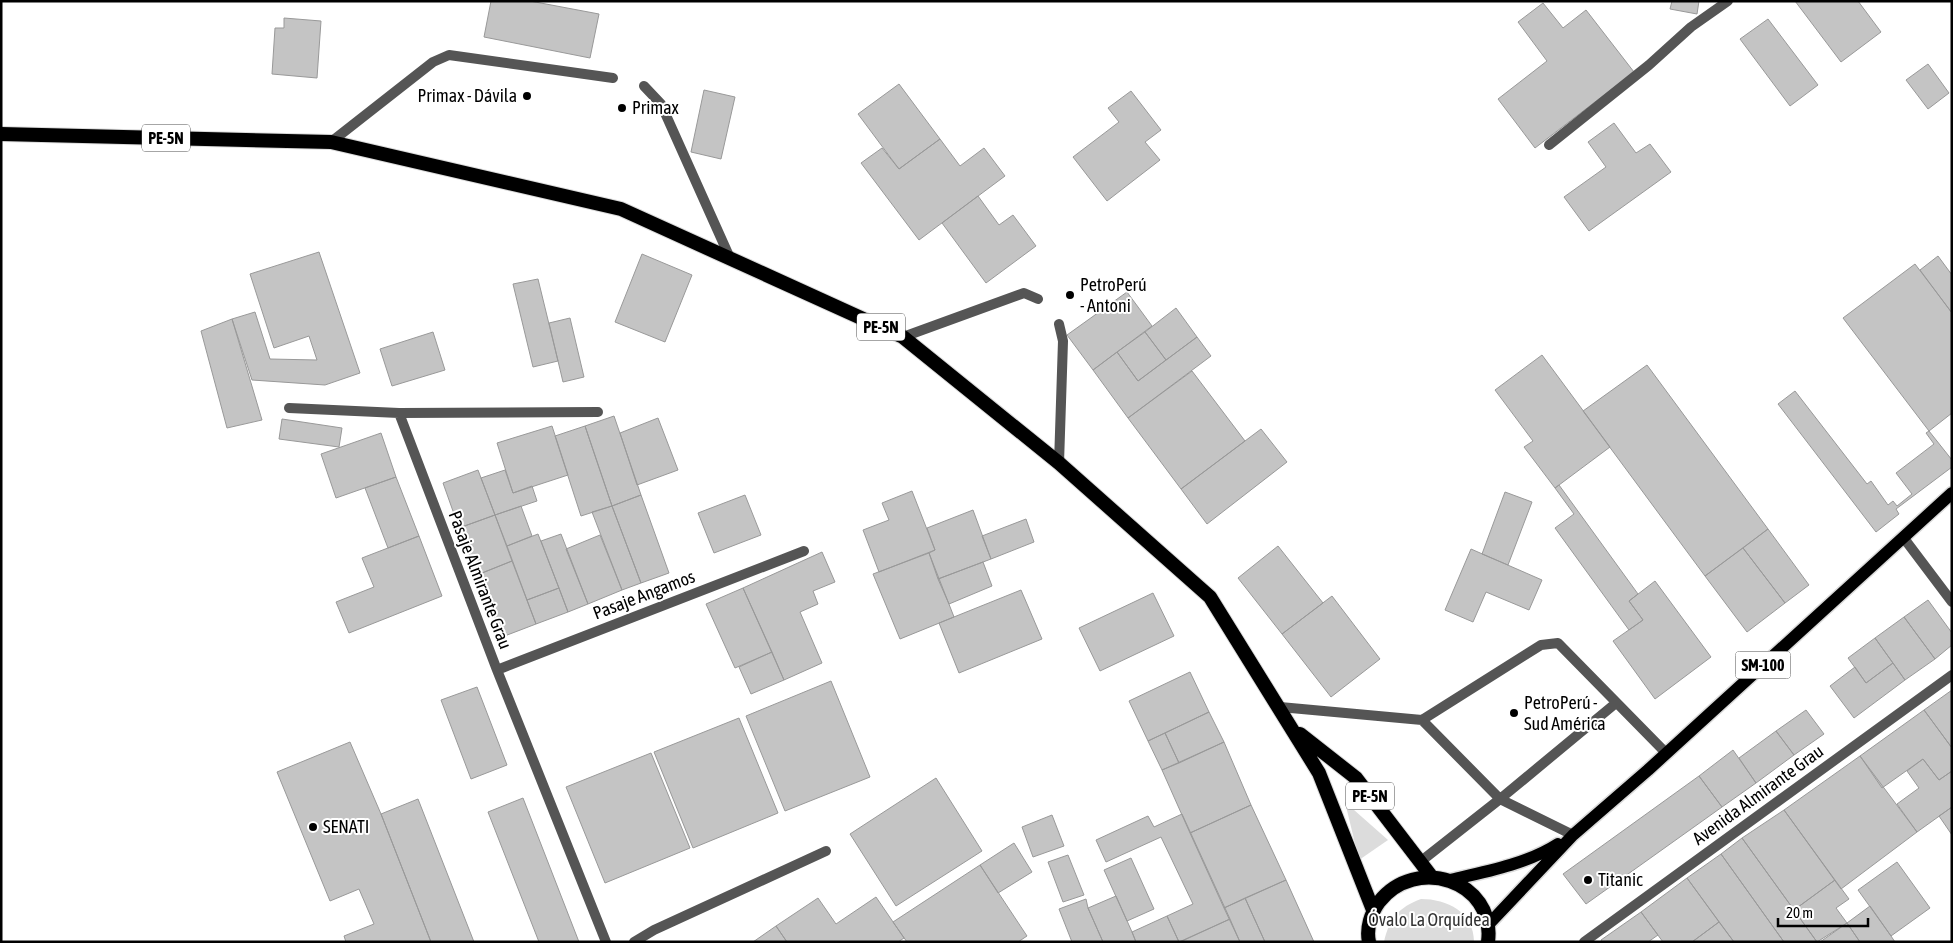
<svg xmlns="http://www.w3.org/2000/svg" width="1953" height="943" font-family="'Asap Condensed',sans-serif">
<rect width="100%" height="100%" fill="#fff"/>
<path fill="#dcdcdc" d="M1345,802l43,38 -29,20z
M1421,899c26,0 53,13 53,43h-90c5,-23 15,-35 37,-43z"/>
<path fill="#c4c4c4" stroke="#999" d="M491,1h39l69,13 -9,44 -106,-21z
M1672,1h27l-2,13 -27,-5z
M1795,1h63l23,31 -40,30z
M1543,3l20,25 23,-18 48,62 -99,76 -37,-49 49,-38 -29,-39z
M284,18l37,3 -4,57 -45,-4 3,-46h9z
M1768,19l50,66 -28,21 -50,-67z
M1928,64l21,29 -21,16 -22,-29z
M899,84l41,55 -41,30 -41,-55z
M704,90l31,7 -14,62 -30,-7z
M1131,91l30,39 -16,12 15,18 -53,41 -34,-44 46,-35 -11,-14z
M1614,123l22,30 14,-9 21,28 -82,59 -25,-34 42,-30 -18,-25z
M940,139l20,27 24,-18 21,28 -86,64 -58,-77 21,-15 17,21z
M978,196l21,29 14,-10 23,31 -50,37 -44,-60z
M319,252l41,121 -35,12 -73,-5 -20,-61 23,-7 15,47 47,1 -8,-24 -35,12 -24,-74z
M642,254l50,21 -27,67 -50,-20z
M1938,256l14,19v38l-32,-43z
M1915,264l37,49v100l-23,18 -86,-113z
M538,279l20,82 -25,6 -20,-83z
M1127,292l25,34 -59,44 -26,-35z
M1176,308l21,29 -31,23 -21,-28z
M570,318l14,59 -21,5 -14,-59z
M232,319l30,101 -35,8 -26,-97z
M433,332l12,38 -53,16 -12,-37z
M1145,332l21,28 -28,21 -21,-29z
M1197,337l14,19 -83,62 -35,-48 24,-18 21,29z
M1542,355l68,92 -55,41 -31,-41 9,-6 -38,-51z
M1647,365l121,164 -63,47 -122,-165z
M1192,371l53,70 -64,48 -53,-71z
M1795,391l72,93 4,-3 17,24 5,-4 4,5 15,-12 -16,-21 38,-29 -8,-11 3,-2 23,29v7l-56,42 3,5 -23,18 -98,-128z
M614,416l27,79 -29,11 -27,-80z
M658,418l20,52 -41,15 -17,-52z
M282,419l60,9 -3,19 -60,-8z
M552,426l16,49 -55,18 -16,-50z
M585,426l27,80 -31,10 -26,-80z
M1261,429l26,33 -80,62 -26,-35z
M381,433l15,44 -60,21 -15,-44z
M478,470l17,45 -36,13 -16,-45z
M505,470l8,23 19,-7 5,15 -42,14 -14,-37z
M396,477l23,59 -31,12 -23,-60z
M1559,485l79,109 -9,7 14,19 -14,10 -74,-102 19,-14 -19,-26z
M912,491l23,59 -56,22 -16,-42 26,-10 -7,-17z
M1505,492l27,10 -24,63 -26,-11z
M641,495l28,78 -28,10 -29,-77z
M745,495l16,40 -47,18 -16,-40z
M521,506l11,30 -25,10 -12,-31z
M612,506l29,77 -19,7 -30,-78z
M973,510l18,49 -53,20 -9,-26 6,-3 -8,-22z
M495,515l17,46 -35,14 -18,-47z
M1026,519l8,23 -43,17 -9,-23z
M1768,529l41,56 -24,18 -42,-55z
M538,534l21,54 -32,12 -20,-54z
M561,534l27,70 -20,8 -27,-71z
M600,535l22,55 -34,14 -22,-55z
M419,536l23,60 -93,37 -13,-31 38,-15 -12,-29z
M1278,546l45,57 -41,31 -44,-56z
M1743,548l42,55 -38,29 -42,-56z
M1471,549l71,31 -13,30 -43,-18 -13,30 -28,-12z
M822,552l13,30 -22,9 5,13 -18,8 22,51 -38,17 -41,-92z
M929,553l25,64 -54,22 -27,-65z
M512,561l24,63 -34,13 -25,-62z
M983,562l9,24 -43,18 -11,-25z
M1655,581l56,76 -56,42 -42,-58 30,-21 -14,-19z
M559,588l9,24 -32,12 -9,-24z
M743,588l29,64 -37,16 -29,-64z
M1021,590l21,49 -83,34 -20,-50z
M1153,593l21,43 -74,35 -21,-43z
M1332,596l48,63 -49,38 -49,-63z
M1928,600l24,33v12l-17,14 -31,-42z
M1904,617l31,42 -30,21 -30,-42z
M1875,638l18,25 -27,20 -18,-25z
M772,652l12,28 -33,14 -12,-27z
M1893,663l12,17 -51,38 -24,-32 25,-19 11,16z
M1190,672l19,40 -61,29 -19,-40z
M831,681l39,96 -85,34 -39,-95z
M477,687l30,78 -36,14 -30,-79z
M1952,690v58l-28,-38z
M1806,710l18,24 -30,21 -18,-24z
M1924,710l28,38v23l-13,9 -16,-21 -41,29 -22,-32z
M1209,712l15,30 -45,21 -14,-30z
M739,718l39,95 -85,35 -39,-96z
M1776,731l18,24 -38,28 -17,-25z
M1165,733l14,30 -17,7 -14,-29z
M350,742l31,72 50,128h-85l-2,-6 30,-12 -15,-35 -29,12 -53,-129z
M1224,742l27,63 -61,28 -28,-63z
M1733,750l23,33 -34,24 -23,-31z
M651,753l39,95 -85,35 -39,-96z
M1860,756l57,76 -76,57 -57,-79z
M1923,759l16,21 13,-9v36l-35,25 -20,-28 22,-16 -12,-17z
M1699,776l23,31 -136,97 -23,-30z
M936,778l46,73 -86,55 -46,-72z
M523,798l56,144h-40l-51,-130z
M418,799l56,143h-43l-50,-128z
M1251,805l35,75 -62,28 -34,-75z
M1952,807v28l-13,-19z
M1784,810l51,70 -41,30 -52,-72z
M1182,814l48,105 -51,23 -12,-26 26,-12 -32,-67 -55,25 -10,-22 52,-24 6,11z
M1052,815l12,31 -31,11 -11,-30z
M1742,838l52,72 23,32h-33l-63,-88z
M1014,843l18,29 -34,21 -18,-28z
M1721,854l63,88h-50l-47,-64z
M1068,855l16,40 -21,7 -15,-40z
M1131,858l23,51 -27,12 -23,-51z
M1897,862l33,46 -39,28 -33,-46z
M980,865l47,71 -9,6h-111l-14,-20z
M1687,878l32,44 -27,20h-29l-22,-30z
M1286,880l28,62h-49l-20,-44z
M1835,880l14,19 -13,9 11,15 -30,19 -23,-32z
M1116,896l16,36 4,10h-33l-15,-34z
M876,897l28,41 -6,4h-111l-11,-16 42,-28 18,26z
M1245,898l20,44h-25l-16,-34z
M1086,899l2,9 15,34h-31l-13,-33z
M1870,906l21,30 4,6h-35l-13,-19z
M1641,912l17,23 -10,7h-46l-1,-2z
M1167,916l12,26h-43l-4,-10z
M1230,919l10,23h-60z
M1719,922l15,20h-42z
M1847,923l13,19h-40z
M776,926l11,16h-34z"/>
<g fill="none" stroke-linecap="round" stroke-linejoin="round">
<defs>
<path id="primary" d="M1450,880c35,-8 77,-16 108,-36
M1488,925l85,-90 75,-65 304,-277"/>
<path id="trunk" d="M1,134l330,8 290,67 282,128 156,126 151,134 109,176 54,137
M1300,734l56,44 75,98
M1369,942c-3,-14 2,-29 10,-40 36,-47 117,-22 109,40"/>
</defs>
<use href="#primary" stroke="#dbdbdb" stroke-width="15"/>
<use href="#trunk" stroke="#dbdbdb" stroke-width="16"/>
<path stroke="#555" stroke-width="10" d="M644,86l17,18 69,154
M331,142l102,-80 16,-7 164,23
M1059,324l4,17 -4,122
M903,337l121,-44 14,6
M1280,707l142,13 119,-75 17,-2 108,110
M1422,720l78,79 73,36
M1420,862l80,-63 116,-96
M634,942l20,-12 172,-79"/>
<path stroke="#555" stroke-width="10" d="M1549,145l100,-80 42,-38 37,-26
M289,408l110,5 199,-1
M399,413l98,257 109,272
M1903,537l49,65
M497,670l307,-119
M1584,942l368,-267"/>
<use href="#primary" stroke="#000" stroke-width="12"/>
<use href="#trunk" stroke="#000" stroke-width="14"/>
</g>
<g fill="#000" stroke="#fff" stroke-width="2">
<circle cx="527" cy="96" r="5"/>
<circle cx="622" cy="108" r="5"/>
<circle cx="1070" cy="295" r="5"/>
<circle cx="1514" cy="713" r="5"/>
<circle cx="313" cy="827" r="5"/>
<circle cx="1588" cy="880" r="5"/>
</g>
<g text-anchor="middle" stroke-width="4" stroke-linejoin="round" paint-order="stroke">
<g fill="#fff" stroke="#4c4c4c" stroke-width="1">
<rect x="142" y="124.5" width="48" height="27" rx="4"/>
<rect x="857" y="313.5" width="48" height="27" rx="4"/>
<rect x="1735.5" y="651.5" width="55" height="27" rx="4"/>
<rect x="1346" y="782.5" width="48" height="27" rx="4"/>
</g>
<g font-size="16" font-weight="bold" fill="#000">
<text x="166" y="144">PE-5N</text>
<text x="881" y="333">PE-5N</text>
<text x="1763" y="671">SM-100</text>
<text x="1370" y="802">PE-5N</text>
</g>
<g font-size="18" fill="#000" stroke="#fff" text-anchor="start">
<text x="517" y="102" text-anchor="end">Primax - Dávila</text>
<text x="632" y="114">Primax</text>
<text x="1080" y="291">PetroPerú<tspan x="1080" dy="21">- Antoni</tspan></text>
<text x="1524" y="709">PetroPerú -<tspan x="1524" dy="21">Sud América</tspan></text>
<text x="323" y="833">SENATI</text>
<text x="1598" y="886">Titanic</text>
</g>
<g font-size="18" fill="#000" stroke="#fff">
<text transform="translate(480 580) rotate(69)" y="6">Pasaje Almirante Grau</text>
<text transform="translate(644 595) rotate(-21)" y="6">Pasaje Angamos</text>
<text transform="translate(1758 795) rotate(-36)" y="6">Avenida Almirante Grau</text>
</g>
<g font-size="18" fill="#333" stroke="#fff">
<text x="1429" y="926">Óvalo La Orquídea</text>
</g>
</g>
<rect width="1953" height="943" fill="none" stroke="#000000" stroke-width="5"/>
<path d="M1778 918v8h90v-8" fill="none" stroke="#000000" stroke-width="2.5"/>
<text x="1786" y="918" font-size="15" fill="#000000" stroke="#ffffff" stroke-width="4" paint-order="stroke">20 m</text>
</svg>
